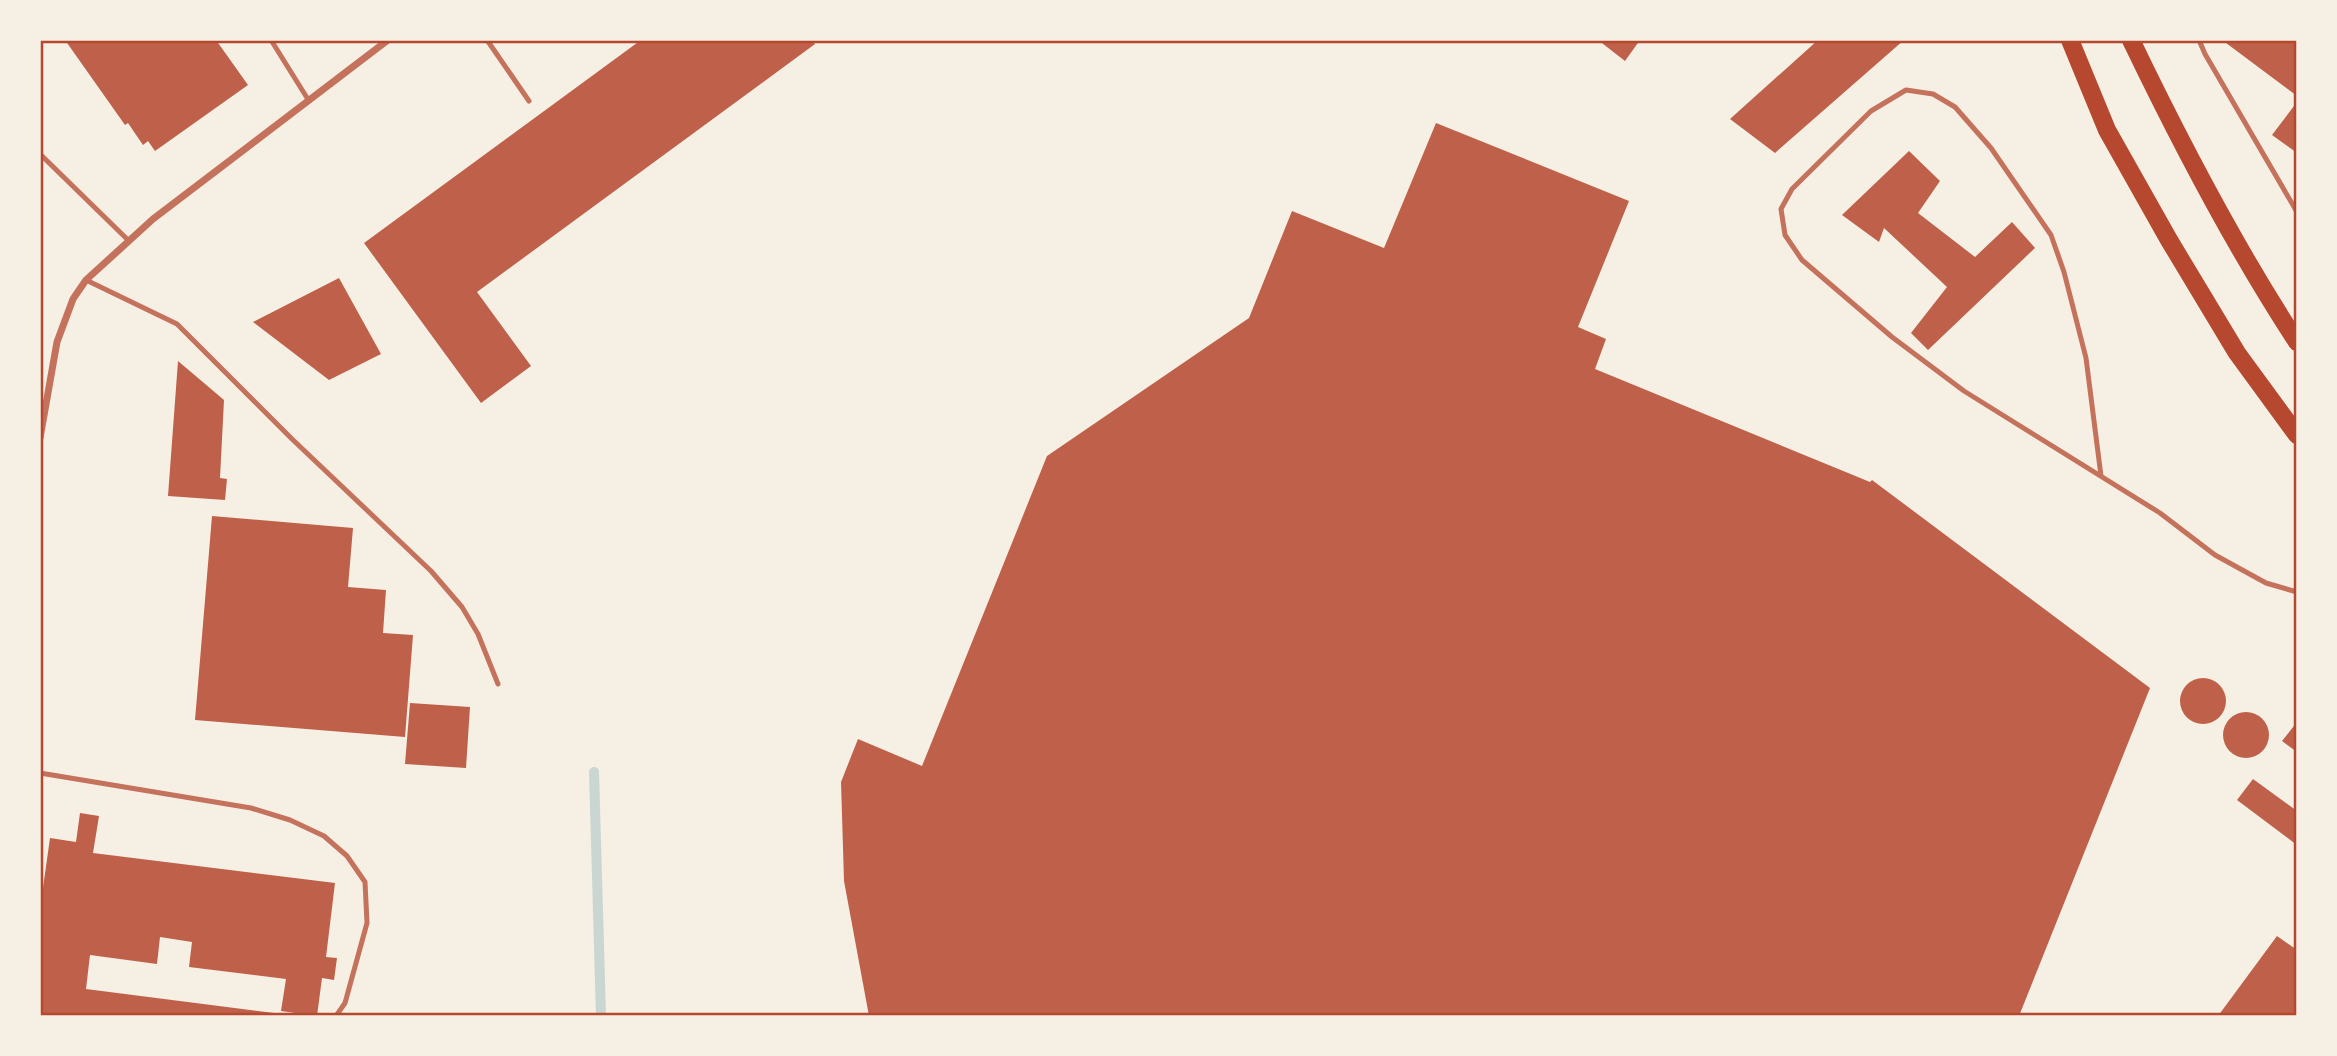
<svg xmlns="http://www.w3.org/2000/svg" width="2337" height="1056" font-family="Poppins,sans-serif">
<rect width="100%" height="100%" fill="#f6efe4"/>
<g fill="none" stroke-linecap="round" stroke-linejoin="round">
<path stroke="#c9d6d2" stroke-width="10" d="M594,772l7,244"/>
</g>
<path fill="#bf614a" d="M65,40h151l32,45 -93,66 -7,-10 -5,4 -15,-22 -3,2z
M641,40h171l3,4 -338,248 54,74 -50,37 -117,-160z
M1598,40h42l-15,21z
M1818,40h86l-129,113 -45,-34z
M2222,40h75v56z
M2297,102v51l-25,-18z
M1436,123l193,78 -51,126 28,12 -11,30 275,113 2,-2 278,208 -131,328h-1150l-25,-135 -3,-99 17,-43 64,27 125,-310 202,-138 43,-107 92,37z
M1909,151l31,30 -22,32 57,44 37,-35 23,26 -107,102 -17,-17 36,-46 -63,-59 -5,14 -37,-27z
M339,278l42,76 -52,26 -76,-58z
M178,361l46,39 -4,78 7,1 -2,21 -57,-4z
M212,516l141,12 -5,59 38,3 -3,43 30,2 -8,102 -210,-17z
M2180 701a23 23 0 1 1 46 0a23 23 0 1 1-46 0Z
M410,703l60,4 -4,61 -61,-4z
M2223 735a23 23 0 1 1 46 0a23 23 0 1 1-46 0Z
M2297,722v30l-15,-11z
M2253,779l44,32v34l-60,-45z
M80,813l19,3 -6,37 242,30 -9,74 11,1 -3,22 -12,-2 -5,38 -36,-5 5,-32 -97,-12 3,-25 -32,-5 -3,27 -67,-9 -4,34 188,24 -1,3h-233v-107l10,-71 26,4z
M2277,936l20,14v66h-79z"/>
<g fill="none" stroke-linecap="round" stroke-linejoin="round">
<path stroke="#c5725c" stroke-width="5" d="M271,40l38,61
M487,40l42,61
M2199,40l6,14 92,158
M40,154l88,86
M86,280l91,44 115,115 139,132 31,36 16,27 20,50
M2101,476l-15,-118 -22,-86 -13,-37 -60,-87 -36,-41 -22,-13 -27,-4 -35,21 -79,78 -11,20 4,26 17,25 90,77 72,54 196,122 55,42 51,28 31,9
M40,773l211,35 39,12 34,16 23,20 18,26 2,41 -22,80 -9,13"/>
<path stroke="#c5725c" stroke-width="7" d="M40,438l17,-96 16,-43 13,-19 67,-61 235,-179"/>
<path stroke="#b5482f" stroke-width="18" d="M2070,40l37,90 62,110 68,113 60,82
M2131,40c50,104 103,206 166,302"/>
</g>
<rect width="2337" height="1056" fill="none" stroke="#f6efe4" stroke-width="84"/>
<rect x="42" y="42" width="2253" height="972" fill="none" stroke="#b5482f" stroke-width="2.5"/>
</svg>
